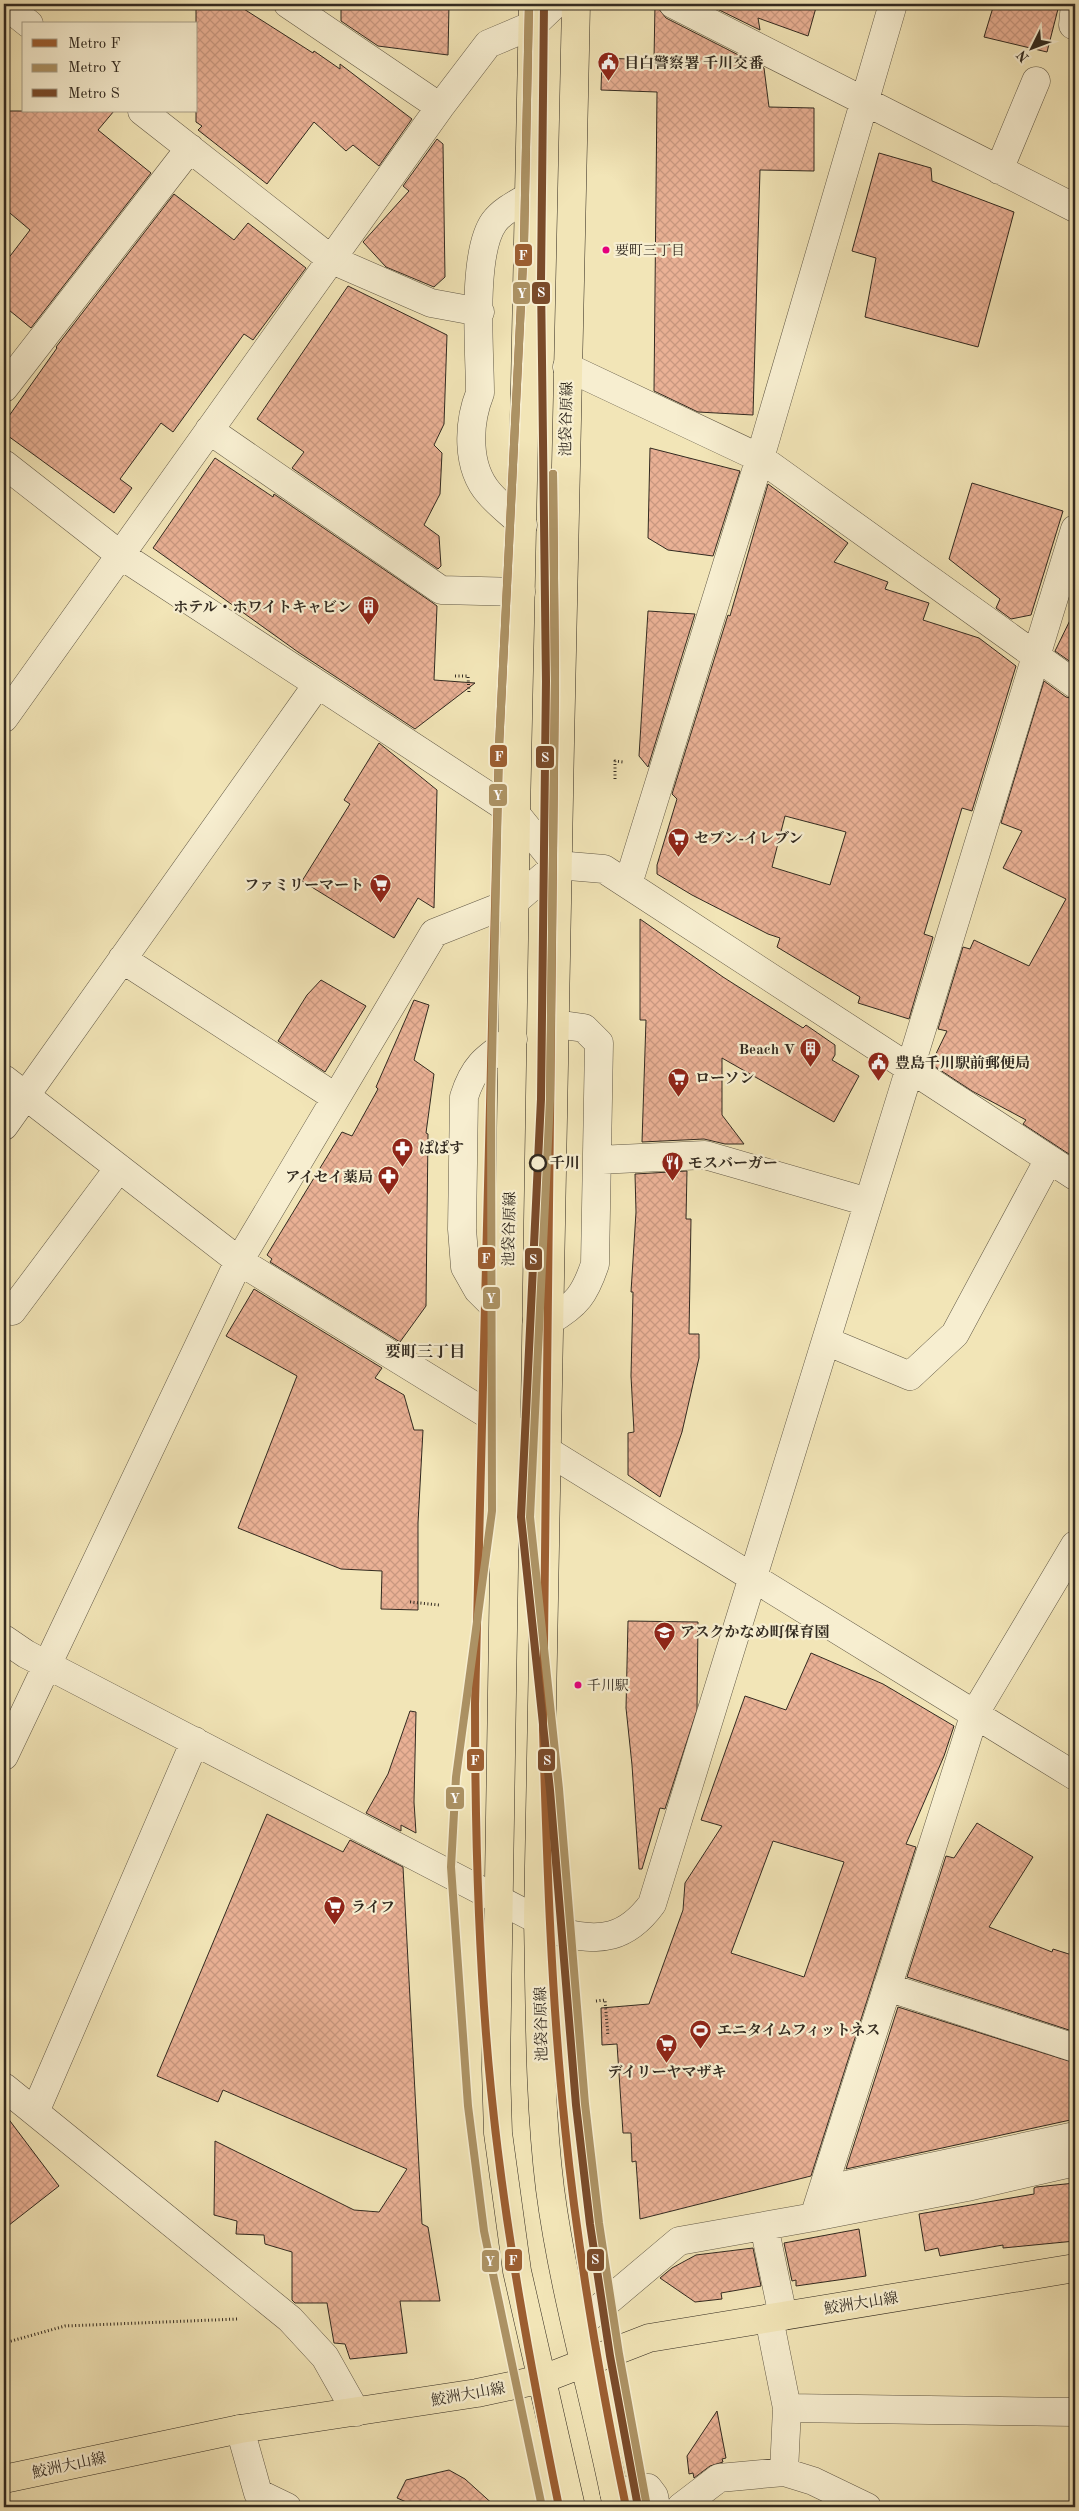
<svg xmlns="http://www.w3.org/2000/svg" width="1079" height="2511" font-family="'Old Standard TT','Noto Serif JP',serif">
<defs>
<pattern id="building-cross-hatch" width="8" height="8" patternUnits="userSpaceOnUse" patternTransform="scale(1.25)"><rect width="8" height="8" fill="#eab195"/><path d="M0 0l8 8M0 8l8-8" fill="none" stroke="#c99880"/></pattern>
</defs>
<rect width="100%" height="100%" fill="#f2e5b7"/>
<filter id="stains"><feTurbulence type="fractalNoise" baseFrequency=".004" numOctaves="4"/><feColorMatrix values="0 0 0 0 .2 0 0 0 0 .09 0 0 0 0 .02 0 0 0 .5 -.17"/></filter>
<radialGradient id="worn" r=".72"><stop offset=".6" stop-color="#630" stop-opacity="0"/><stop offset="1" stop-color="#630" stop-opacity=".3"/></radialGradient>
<path fill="url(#building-cross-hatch)" stroke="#322a20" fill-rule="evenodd" d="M196,4h40l77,49 1,-2 26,18v-5l72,55 -33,47 -26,-21 -7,6 -32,-29 -47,62 -69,-54 4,-4 -6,-4z
M341,4h108l-1,51 -70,-9 -37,-25z
M655,4l11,14 98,50 5,39 45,1v63l-54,-1 -7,245 -55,-3 -44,-21 3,-299 -56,-2 1,-32 52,2z
M707,4h110l-9,32 -50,-18 2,12z
M994,4h46l18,5 -11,43 -63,-15z
M4,111h110l-16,19 53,43 -120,155 -27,-22v-42l26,-34 -26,-22z
M437,139l6,5 2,133 -11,10 -48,-20 -23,-25 46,-51 -6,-5z
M879,153l52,15 1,13 82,31 -36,135 -113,-30 11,-59 -24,-7z
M174,194l60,46 14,-17 58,45 -53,72 -9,-6 -71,98 -12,-9 -41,56 12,9 -18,25 -110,-80v-10l53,-75 -1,-1z
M348,286l99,49 -3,89 -10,21 8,8 -2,41 -16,31 15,11 2,30 -3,3 -146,-101 12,-16 -47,-33z
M650,448l90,23 -27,85 -45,-6 -20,-12z
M215,458l58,39 1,-3 159,109 4,3 -3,74 41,3 -60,46 -117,-77 -145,-104z
M972,483l91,28 -32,104 -20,4 -15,-11 4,-9 -51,-40z
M768,484l80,59 -14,19 54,20 -3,7 44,14 -6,17 56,18 37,28 -44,145 -10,-3 -38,126 9,3 -24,82 -51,-16 2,-6 -83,-50 3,-9 -12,-4 -76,-39 -35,-21v-9l20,-66 -5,-5 56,-179 2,1zM785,816l61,16 -16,53 -58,-18z
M1075,610v55l-20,-14z
M648,611l47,3 -47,153 -9,-11z
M1044,681l22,16 9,2v459l-52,-34 3,-4 -54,-29 -41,-27 16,-33 -9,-2 25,-82 7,2 4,-9 55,26 37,-67 -63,-31 19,-37 -21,-8z
M379,743l58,47 -3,118 -16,-10 -24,40 -92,-57 48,-77 -6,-4z
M640,919l83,58 80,51 3,-3 29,20v10l-3,5 27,16 -25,46 -112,-64v57l22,29h-19l-21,-5 -62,3 4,-122h-6z
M321,980l45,26 -41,66 -47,-31 29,-46z
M414,1000l15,5 -15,55 20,14 -8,59 2,1 -2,172 -26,36 -130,-80 2,-3 -5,-4 75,-123 10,4 26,-47 -2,-2z
M687,1171l-1,48h5l-2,115h10v24l-17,74 -22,65 -32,-22v-42l6,-1 -3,-56 2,-84h-2l5,-80 -1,-38z
M254,1289l128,79 -7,10 29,17 10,35h9l-5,93v87l-37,-1 1,-38 -41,-2 -103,-41 59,-152 -71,-40z
M628,1621l70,1 -1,88 -32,99 -5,-1 -18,61h-3l-7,-104 -6,-57z
M811,1653l72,31 71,42 -10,30 -38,88 10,3 -105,329 -171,43 -4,-58 -4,1 -1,-29h-8l-6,-89 -15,1 -1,-37 48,-4 34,-94 2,-27 37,-57 -21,-6 44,-124 41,14zM773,1841l71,21 -40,115 -73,-24z
M410,1711l6,1 -2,90 2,31 -15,-8v6l-35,-18 22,-39z
M267,1814l76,38 7,-12 53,27 19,357 6,3 12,74h-40l7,52 -57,6 -5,-15 -11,-1 -7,-40h-32l-3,-3v-48l-27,-8 -1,-9 -28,-1 1,-13 -23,-6 1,-74 139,69 25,2 28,-43 -184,-79 -5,12 -61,-26z
M977,1823l56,34 -44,70 63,25 1,-3 22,7v76l-168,-55 39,-121 8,2z
M898,2007l177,56v56l-229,50z
M4,2113l55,73 -55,43z
M1075,2183v58l-72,7v-3l-63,11 -2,-8 -13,3 -6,-37 115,-20v-6l2,-1z
M859,2229l7,47 -70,10v-6l-4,1 -8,-38z
M753,2248l8,38 -40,7 1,6 -27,3 -35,-24 12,-10 24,-13z
M717,2411l9,47 -4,1 1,3 -13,4 -16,12 -1,-5 -4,1 -2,-18z
M449,2470l16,9 31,28h-78l-21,-9 9,-18z"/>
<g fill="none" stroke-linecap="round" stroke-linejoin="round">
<defs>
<path id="minor" d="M4,4l25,20
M288,4l152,103
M673,4l402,204
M1073,25l2,-21
M142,111l190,149 99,43 49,9
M999,170l37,-89
M567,367l193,91 315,226
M4,388l186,-240
M209,430l232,160 80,2
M4,464l115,90 397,260 41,51 47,4 471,307
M523,525c-11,-11 -24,-20 -34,-32 -23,-26 -21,-70 -9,-100 0,-41 -9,-139 14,-171 8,-11 22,-18 34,-25
M4,718l436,-611 48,-63 45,-19 22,-21
M628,884l132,-426 133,-454
M122,959l213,138
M4,1079l235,182 836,515
M4,1126l313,-441
M597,1160l108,-5 163,47
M4,1304l8,7 107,-143
M508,1320l-30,-30 -13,-23 -3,-38 2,-132c10,-32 22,-39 49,-58
M549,1321c28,-16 36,-27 46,-57l4,-221 -15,-15 -29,-4
M826,1341l84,35 45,-42 94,-175
M4,1639l22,15 535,278c39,11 66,6 91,-28 145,-457 281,-917 423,-1375
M4,1756l235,-495 195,-328 81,-32 42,-36
M887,1987l188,61
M4,2087l286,232 35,38 31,55
M35,2112l160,-371
M823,2190l252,-54
M814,2217l161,-504 100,-168
M764,2226l19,90
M769,2318l18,90 -3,64
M577,2327l102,-86 135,-24 153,-30 108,-25
M787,2408l288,4
M240,2429l18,64 29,14
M614,2492l34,-4 6,8 2,11
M681,2507l38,-29 65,-6 29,9 54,26"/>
<path id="major" d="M533,4l-17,810 -20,1255 2,64 19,138 54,236
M576,4l-16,739 -22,1177c2,90 1,180 12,269 14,107 46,212 67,318
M4,2479l236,-50 237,-36 66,-14 106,-41 426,-70"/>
</defs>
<use href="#minor" stroke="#625946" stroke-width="29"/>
<use href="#major" stroke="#322a20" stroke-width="29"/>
<path stroke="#322a20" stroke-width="3" stroke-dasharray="1 2.5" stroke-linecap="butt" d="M455,676h13l1,17
M615,779v-18l8,1
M410,1602l29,3
M596,2001l9,-1 3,36
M4,2343l61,-17 173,-7"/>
<use href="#minor" stroke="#f7eed0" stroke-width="28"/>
<use href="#major" stroke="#f2e5b7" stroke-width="28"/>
<defs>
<path id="metro-1" d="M529,4l-5,239 -25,504 -24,957c0,129 3,258 16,386 14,140 40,279 68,417
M553,474l2,207 -12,1049c4,132 8,265 22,397 13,128 35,254 61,380"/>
<path id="metro-2" d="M529,4l-5,239 -25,504 -8,357 1,407 -36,266 -5,90 17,239 16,125 58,276
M553,474l2,207 -5,418 -20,418 29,272 26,315 14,119 20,131 28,153"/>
<path id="metro-3" d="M544,4l-3,277 5,400 -5,418 -20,418 29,273 26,315 14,119 20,132 28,151"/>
</defs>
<use href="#metro-1" stroke="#f7eed0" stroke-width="11"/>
<use href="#metro-2" stroke="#f7eed0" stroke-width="11"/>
<use href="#metro-3" stroke="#f7eed0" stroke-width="11"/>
<use href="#metro-1" stroke="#9c5e31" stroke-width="8"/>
<use href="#metro-2" stroke="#ac9264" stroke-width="8"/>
<use href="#metro-3" stroke="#7a4b2a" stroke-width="8"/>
</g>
<defs>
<symbol id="civic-pin" viewBox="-11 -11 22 30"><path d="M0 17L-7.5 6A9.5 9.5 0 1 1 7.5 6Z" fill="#8f2418" stroke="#f7eed0"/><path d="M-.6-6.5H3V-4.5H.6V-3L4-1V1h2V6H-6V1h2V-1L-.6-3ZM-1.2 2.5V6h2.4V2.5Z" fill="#fff"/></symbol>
<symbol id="building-pin" viewBox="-11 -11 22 30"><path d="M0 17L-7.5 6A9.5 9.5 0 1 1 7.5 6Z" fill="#8f2418" stroke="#f7eed0"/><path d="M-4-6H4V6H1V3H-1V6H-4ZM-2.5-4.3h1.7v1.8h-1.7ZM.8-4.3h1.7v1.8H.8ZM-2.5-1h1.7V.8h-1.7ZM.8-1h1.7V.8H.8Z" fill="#fff"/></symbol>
<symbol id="supermarket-pin" viewBox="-11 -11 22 30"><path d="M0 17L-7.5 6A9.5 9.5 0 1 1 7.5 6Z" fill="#8f2418" stroke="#f7eed0"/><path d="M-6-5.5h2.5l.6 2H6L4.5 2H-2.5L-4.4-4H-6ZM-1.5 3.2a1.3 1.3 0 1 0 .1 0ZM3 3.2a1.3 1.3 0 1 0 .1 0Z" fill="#fff"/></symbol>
<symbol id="pharmacy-pin" viewBox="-11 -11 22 30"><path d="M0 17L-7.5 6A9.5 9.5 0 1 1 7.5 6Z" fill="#8f2418" stroke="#f7eed0"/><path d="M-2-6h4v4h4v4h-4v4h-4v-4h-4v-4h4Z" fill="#fff"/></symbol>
<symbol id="restaurant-pin" viewBox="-11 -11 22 30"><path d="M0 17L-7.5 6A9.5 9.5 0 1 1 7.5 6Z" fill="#8f2418" stroke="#f7eed0"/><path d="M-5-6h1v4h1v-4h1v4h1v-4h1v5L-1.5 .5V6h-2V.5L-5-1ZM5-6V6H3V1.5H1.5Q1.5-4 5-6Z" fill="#fff"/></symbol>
<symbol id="school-pin" viewBox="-11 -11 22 30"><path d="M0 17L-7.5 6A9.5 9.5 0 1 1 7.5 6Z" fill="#8f2418" stroke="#f7eed0"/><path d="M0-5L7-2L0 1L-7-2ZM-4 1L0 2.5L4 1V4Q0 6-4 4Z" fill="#fff"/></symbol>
<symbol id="stadium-pin" viewBox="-11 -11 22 30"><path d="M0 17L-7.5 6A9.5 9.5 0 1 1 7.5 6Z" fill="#8f2418" stroke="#f7eed0"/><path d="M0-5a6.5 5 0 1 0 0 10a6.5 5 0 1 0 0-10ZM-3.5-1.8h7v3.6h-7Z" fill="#fff"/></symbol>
</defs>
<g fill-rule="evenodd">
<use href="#civic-pin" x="596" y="50" width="25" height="34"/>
<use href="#building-pin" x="356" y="594" width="25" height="34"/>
<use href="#supermarket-pin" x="666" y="826" width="25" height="34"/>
<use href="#supermarket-pin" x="368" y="872" width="25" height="34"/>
<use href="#building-pin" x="798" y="1036" width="25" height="34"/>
<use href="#civic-pin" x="866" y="1050" width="25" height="34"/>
<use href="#supermarket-pin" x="666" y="1066" width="25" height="34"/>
<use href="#pharmacy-pin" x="390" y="1136" width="25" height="34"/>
<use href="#restaurant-pin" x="660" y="1150" width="25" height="34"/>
<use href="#pharmacy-pin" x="376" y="1164" width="25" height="34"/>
<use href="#school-pin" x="652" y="1620" width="25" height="34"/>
<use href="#supermarket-pin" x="322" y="1894" width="25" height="34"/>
<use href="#stadium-pin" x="688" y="2018" width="25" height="34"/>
<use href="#supermarket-pin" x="654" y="2032" width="25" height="34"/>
</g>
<g fill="#e5007d" stroke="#f7eed0" stroke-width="2">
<circle cx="606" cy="250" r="4.5"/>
<circle cx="578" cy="1685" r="4.5"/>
</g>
<circle fill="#f7eed0" stroke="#322a20" stroke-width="2.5" cx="538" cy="1163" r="8"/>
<g text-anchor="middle" stroke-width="4.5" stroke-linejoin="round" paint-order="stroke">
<g font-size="14" fill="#322a20" stroke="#f7eed0" text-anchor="start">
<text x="615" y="255">要町三丁目</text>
<text x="587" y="1690">千川駅</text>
</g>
<g font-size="15" font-weight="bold" fill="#322a20" stroke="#f7eed0" text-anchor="start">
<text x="624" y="68">目白警察署 千川交番</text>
<text x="352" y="612" text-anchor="end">ホテル・ホワイトキャビン</text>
<text x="694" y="843">セブン-イレブン</text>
<text x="364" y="890" text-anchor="end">ファミリーマート</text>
<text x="795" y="1054" text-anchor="end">Beach V</text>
<text x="895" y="1068">豊島千川駅前郵便局</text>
<text x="695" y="1083">ローソン</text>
<text x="419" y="1153">ぱぱす</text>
<text x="688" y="1168">モスバーガー</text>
<text x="373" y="1182" text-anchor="end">アイセイ薬局</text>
<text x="680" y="1637">アスクかなめ町保育園</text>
<text x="351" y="1912">ライフ</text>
<text x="717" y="2035">エニタイムフィットネス</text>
<text x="667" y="2077" text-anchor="middle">デイリーヤマザキ</text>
</g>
<g font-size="15" fill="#322a20" stroke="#f7eed0">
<text transform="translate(566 419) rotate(-89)" y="5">池袋谷原線</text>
<text transform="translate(509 1229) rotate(-89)" y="5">池袋谷原線</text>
<text transform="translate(541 2024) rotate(-91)" y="5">池袋谷原線</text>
<text transform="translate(861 2303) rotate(-9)" y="5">鮫洲大山線</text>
<text transform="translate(468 2394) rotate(-10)" y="5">鮫洲大山線</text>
<text transform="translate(69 2465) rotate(-12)" y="5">鮫洲大山線</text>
</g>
<g font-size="15" font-weight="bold" fill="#322a20" stroke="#f7eed0" text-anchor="start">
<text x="550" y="1168">千川</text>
</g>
<g font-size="16" font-weight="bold" fill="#322a20" stroke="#f7eed0">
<text x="425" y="1357">要町三丁目</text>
</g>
</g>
<g stroke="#f7eed0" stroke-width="2">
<rect x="514" y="243" width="19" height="24" rx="5" fill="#9c5e31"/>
<rect x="531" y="281" width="20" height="24" rx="5" fill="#7a4b2a"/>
<rect x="512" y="281" width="19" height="24" rx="5" fill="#ac9264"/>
<rect x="489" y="744" width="19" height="24" rx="5" fill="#9c5e31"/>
<rect x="535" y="745" width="20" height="24" rx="5" fill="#7a4b2a"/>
<rect x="488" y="783" width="20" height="24" rx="5" fill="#ac9264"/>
<rect x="477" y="1246" width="19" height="24" rx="5" fill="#9c5e31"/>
<rect x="524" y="1247" width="19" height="24" rx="5" fill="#7a4b2a"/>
<rect x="482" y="1286" width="19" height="24" rx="5" fill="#ac9264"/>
<rect x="537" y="1748" width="19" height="24" rx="5" fill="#7a4b2a"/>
<rect x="466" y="1748" width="19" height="24" rx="5" fill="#9c5e31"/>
<rect x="445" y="1786" width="20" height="24" rx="5" fill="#ac9264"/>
<rect x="586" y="2248" width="19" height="24" rx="5" fill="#7a4b2a"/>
<rect x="504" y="2248" width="19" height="24" rx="5" fill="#9c5e31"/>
<rect x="481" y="2249" width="19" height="24" rx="5" fill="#ac9264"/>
</g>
<g font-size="14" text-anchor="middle" font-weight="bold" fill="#fff">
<text x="523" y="260">F</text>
<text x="541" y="297">S</text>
<text x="522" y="298">Y</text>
<text x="499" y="761">F</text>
<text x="545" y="762">S</text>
<text x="498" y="800">Y</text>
<text x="486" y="1263">F</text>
<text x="533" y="1264">S</text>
<text x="491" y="1303">Y</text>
<text x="547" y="1765">S</text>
<text x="475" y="1765">F</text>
<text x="455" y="1803">Y</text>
<text x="595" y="2264">S</text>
<text x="513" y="2265">F</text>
<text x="490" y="2266">Y</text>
</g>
<rect width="1079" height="2511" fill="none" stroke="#f2e5b7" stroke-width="20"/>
<rect x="5" y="5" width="1069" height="2501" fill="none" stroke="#322a20" stroke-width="2.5"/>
<rect x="10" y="10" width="1059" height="2491" fill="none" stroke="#322a20"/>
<rect x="22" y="22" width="175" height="90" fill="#f7eed0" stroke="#a8a08a"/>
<rect x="32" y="39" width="25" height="8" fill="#9c5e31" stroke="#a8a08a"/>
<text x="68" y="48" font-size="15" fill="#322a20">Metro F</text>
<rect x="32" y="64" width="25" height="8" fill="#ac9264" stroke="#a8a08a"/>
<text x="68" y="72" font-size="15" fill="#322a20">Metro Y</text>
<rect x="32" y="89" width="25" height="8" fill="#7a4b2a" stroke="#a8a08a"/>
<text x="68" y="98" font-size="15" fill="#322a20">Metro S</text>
<g transform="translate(1032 48) rotate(228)" stroke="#f7eed0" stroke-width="4" paint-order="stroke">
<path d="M0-4L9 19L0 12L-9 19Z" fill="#322a20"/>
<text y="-8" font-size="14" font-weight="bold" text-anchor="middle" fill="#322a20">N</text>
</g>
<rect width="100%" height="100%" filter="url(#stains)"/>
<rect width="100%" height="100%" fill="url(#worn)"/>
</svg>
